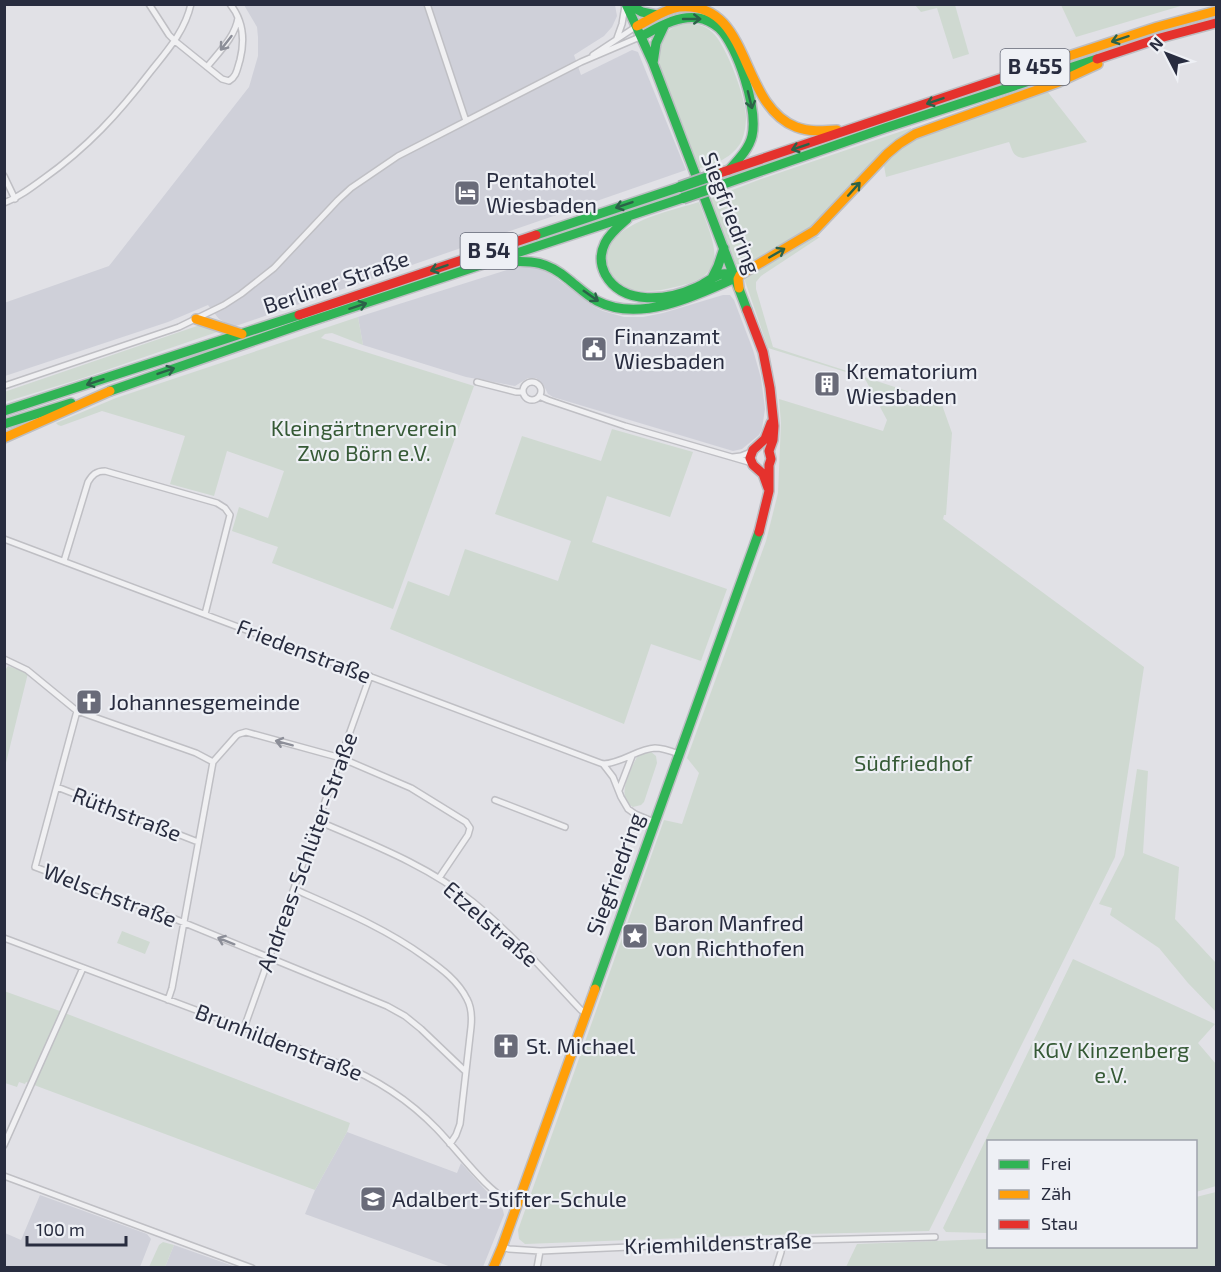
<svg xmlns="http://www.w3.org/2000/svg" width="1221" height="1272" font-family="'Exo 2',sans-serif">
<rect width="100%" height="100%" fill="#e1e1e6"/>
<path fill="#cfd0d9" d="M244,5h371l2,11 -5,11 -8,9 -30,19 7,20 51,-25 6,2 48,118 -453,157 -14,-8 -11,-14 -40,17 -163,54 -1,-73 105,-37 140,-179 9,-31v-19l-1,-10z
M526,267l12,1 10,5 8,5 37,28 10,5 21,6h19l20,-4 60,-18h7l4,5 19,50 8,28 4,31 -3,20 -3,6 -17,14 -9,2 -180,-54 -5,-3 -5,-10 -7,-6h-8l-13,8 -49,-9 -103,-32 -5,-28 152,-48z
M347,1132l110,41 4,-10 39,43 3,4 1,5 -21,52 -29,1 -149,-54 10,-24z
M40,1195l107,39 4,5 -11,28h-135v-34l16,7z
M174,1245l62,22h-71z"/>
<path fill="#cfd9d1" d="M915,5h40l14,49 -16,5 -16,-51 -16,4z
M1061,5h123l-108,32z
M686,22c9,2 19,3 26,10 14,12 34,66 34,85 0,9 -2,20 -6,27 -11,16 -26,20 -43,25l-35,-94c-6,-25 -4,-45 24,-53z
M1047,91l40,51 -64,16c-11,-2 -10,-7 -14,-16l-123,35 -3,-17 30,-22z
M911,128l1,4 -100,96 -47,29 -21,8 -8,-1 -27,-65 52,-20z
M699,202c5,15 18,43 15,58 -1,7 -8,15 -13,18 -8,5 -18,7 -26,9 -26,7 -68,9 -69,-28 0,-11 7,-21 16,-27 21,-16 52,-22 77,-30z
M816,237h4l-59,39 -5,6v7l17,58 77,25 -1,1 -81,-25 -23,-67v-3z
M358,317l5,28 -31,-12 -7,1 -4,4 153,48 -81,223 -121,-46 6,-16 -46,-16 7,-24 29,11 16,-47 -57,-20 -13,45 -44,-12 15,-48 -83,-25 -41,15 -3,-1 -2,-2 60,-25z
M200,325l23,5 -140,48 -78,24 -1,-10z
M864,377l77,25 11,31 -6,82h-2l-1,4 201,148 -29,190 -186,374 -163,4 -241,9 -6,-5 -1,-9 146,-410 18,4 17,-51 -12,-15 79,-217 12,-48 3,-70 -2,-24 104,32 4,-11z
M612,429l81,23 -23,65 -63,-21 -15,46 135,47 -26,72 -50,-17 -27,80 -234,-95 18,-48 41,15 16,-47 93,32 13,-40 -76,-27 27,-78 79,25z
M8,666l20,7 -23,94 -1,-95z
M650,751l6,5 1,7 -13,39 -3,3 -8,2c-18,-9 -3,-36 4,-50l4,-3z
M1137,769l11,2 -5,82 36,14 -4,52 41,44v49l-28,-29 -29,-35 -49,-33 2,-7 -13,-4 25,-49z
M122,931l28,11 -5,12 -28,-11z
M1073,959l142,65 -17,19 18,21v122l-20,6v-50h-208v91l-42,-1 -3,-4z
M4,991l53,19 293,113 -3,9 -32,58 -289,-108 -1,2 -6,-2 -2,5 -12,-4z
M1216,1192v75h-370l11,-23 131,-5v7h208v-49z
M163,1242l11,3 -9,22h-16l10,-22z"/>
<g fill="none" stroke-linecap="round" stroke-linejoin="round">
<defs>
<path id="street" d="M149,4l20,31 6,6 47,38 7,2c8,-5 8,-12 11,-21 5,-20 3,-40 -10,-56
M427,4l39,117
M617,38l5,-14 3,-18
M593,55l44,-29
M207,67c12,-15 28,-30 31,-49
M4,176l11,23
M4,203c15,-6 27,-15 39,-24 45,-32 75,-65 108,-108 16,-20 34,-40 40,-67
M477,382l39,10h7
M523 391a9 9 0 1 1 18 0a9 9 0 1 1-18 0Z
M4,386l175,-59 45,-22 17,-11 33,-26 64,-68 13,-12 47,-32 183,-94 61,-26
M539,396l9,4 77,26 127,37
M733,457l8,-1 10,-4
M4,539l599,225c20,-1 34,-15 52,-16 8,0 16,3 24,6
M64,561l24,-79c4,-7 8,-11 17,-11l112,32 8,5 5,7 -25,99
M4,659l23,11 50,41 119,42 17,9
M77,711l-42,156 140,52 212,87 18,10 16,13 44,42
M603,764l10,13 8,20 7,12 7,5 19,8
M57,787l141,55
M619,790l13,-34
M495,800l70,27
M318,821c53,23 109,44 155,81 39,32 73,71 108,108l5,3
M294,889c45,20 91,39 131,68 17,12 33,24 42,42 5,9 5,18 4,28l-11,97 -4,11 -6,9
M4,938l333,125c38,15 71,36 100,66 24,25 48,61 79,77
M168,1000l4,-12 41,-226 23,-26 3,-2 7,-2 95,26 70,30 55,34 4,6 -2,7 -29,43
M244,1028l126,-352
M4,1145l79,-177
M4,1176l248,92
M502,1247l7,2 31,2 226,-10 169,-4
M537,1268l3,-17
M776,1268l5,-16 1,-12"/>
<path id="fast" d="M626,4l27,59 94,247
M628,4l14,8 15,3
M642,36c17,-9 36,-21 56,-18 7,1 15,5 21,10 19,18 39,82 33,108 -3,13 -14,24 -23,34
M653,63l3,-20 8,-17
M721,185l164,-57 212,-69
M627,219c-8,7 -17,14 -22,24 -5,10 -5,21 0,31 18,33 64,26 92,13 9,-4 16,-11 25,-13 6,-1 9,1 13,4
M536,235l144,-48
M507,262c25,-2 41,0 61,17 9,7 18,16 29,22 42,22 99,-5 138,-23
M711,280l7,-14 6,-18
M110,391l192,-67 381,-126
M4,411l295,-96
M4,424l67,-21
M595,989l164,-457"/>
<path id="slow" d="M637,26c13,-6 27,-17 42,-19 73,-7 59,97 117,120 13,5 27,4 41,3
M1008,76l149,-49 59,-16
M739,288l-1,-9 2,-4 74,-44 73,-77 12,-10 16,-10 144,-52 39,-18
M196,319l46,15
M4,438l106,-47
M493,1268l9,-21 93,-258"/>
<path id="jam" d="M1097,59l63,-21 56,-15
M717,174l291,-98
M747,310l16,42 7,36 4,38 -1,14 -4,11 2,8 -2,6v26l-10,41
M299,315l237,-80
M768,488l-5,-14 -10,-9 -3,-7 3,-8 12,-11 6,-16"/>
</defs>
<use href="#street" stroke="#bfbfc4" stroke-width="8"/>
<use href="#fast" stroke="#bdbec3" stroke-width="12"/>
<use href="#slow" stroke="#bdbec3" stroke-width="12"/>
<use href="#jam" stroke="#bdbec3" stroke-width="12"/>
<use href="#street" stroke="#f0f0f2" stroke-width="5"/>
<use href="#fast" stroke="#30b455" stroke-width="9"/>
<use href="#slow" stroke="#ff9f0a" stroke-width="9"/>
<use href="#jam" stroke="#e5322d" stroke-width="9"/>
<defs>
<path id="fast-bridge" d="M680,187l37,-13
M683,198l38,-13"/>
</defs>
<use href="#fast-bridge" stroke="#b3b4bb" stroke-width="14" stroke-linecap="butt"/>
<use href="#fast-bridge" stroke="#30b455" stroke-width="10"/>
</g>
<defs><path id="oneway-shaft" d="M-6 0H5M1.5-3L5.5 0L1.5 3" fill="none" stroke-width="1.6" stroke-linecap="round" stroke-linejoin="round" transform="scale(1.5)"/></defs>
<g stroke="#2b6248">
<use href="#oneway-shaft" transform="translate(692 19)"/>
<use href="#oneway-shaft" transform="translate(1120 39) rotate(162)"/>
<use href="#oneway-shaft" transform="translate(750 100) rotate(76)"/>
<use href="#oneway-shaft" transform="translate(935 101) rotate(161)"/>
<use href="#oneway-shaft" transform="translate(800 147) rotate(161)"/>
<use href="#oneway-shaft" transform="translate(854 189) rotate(-48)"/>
<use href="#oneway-shaft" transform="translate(624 205) rotate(161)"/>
<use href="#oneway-shaft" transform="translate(777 253) rotate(-30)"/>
<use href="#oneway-shaft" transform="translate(439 268) rotate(161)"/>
<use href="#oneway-shaft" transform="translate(591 296) rotate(35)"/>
<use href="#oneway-shaft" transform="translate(358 306) rotate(-18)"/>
<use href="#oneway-shaft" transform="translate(166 371) rotate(-19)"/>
<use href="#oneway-shaft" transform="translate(95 382) rotate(162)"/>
</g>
<g stroke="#8c8e98">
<use href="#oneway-shaft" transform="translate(226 43) rotate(128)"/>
<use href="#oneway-shaft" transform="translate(284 743) rotate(-165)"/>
<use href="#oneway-shaft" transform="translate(226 941) rotate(-158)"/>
</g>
<defs>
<symbol id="hotel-square" viewBox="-11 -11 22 22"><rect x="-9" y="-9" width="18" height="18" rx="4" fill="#696b79" stroke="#eef0f5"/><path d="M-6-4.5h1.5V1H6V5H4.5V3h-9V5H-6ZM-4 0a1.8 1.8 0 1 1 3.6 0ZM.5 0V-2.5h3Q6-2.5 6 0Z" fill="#fff"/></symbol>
<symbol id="civic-square" viewBox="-11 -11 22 22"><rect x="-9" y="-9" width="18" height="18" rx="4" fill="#696b79" stroke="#eef0f5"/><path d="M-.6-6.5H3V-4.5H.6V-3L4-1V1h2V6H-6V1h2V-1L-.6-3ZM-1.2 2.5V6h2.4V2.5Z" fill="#fff"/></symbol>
<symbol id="building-square" viewBox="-11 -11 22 22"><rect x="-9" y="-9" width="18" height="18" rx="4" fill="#696b79" stroke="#eef0f5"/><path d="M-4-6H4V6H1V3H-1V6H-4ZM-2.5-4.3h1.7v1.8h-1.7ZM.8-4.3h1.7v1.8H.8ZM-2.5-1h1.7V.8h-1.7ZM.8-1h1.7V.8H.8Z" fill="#fff"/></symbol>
<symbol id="church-square" viewBox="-11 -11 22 22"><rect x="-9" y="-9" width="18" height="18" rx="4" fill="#696b79" stroke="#eef0f5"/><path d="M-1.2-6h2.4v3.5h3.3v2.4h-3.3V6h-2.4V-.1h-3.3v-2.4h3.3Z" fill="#fff"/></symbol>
<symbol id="sight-square" viewBox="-11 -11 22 22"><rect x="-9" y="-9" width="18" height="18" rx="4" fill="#696b79" stroke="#eef0f5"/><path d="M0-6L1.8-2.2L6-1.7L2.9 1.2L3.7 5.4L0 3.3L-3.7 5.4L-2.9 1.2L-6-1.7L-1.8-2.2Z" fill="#fff"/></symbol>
<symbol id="school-square" viewBox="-11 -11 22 22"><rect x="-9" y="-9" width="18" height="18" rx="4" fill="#696b79" stroke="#eef0f5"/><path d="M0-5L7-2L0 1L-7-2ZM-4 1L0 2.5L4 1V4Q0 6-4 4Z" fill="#fff"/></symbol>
</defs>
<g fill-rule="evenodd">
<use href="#hotel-square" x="452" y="178" width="30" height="30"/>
<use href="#civic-square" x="579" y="334" width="30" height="30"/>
<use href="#building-square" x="812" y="369" width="30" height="30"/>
<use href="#church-square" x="74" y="687" width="30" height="30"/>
<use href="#sight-square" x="620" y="921" width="30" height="30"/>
<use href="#church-square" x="491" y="1031" width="30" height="30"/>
<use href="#school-square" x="358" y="1184" width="30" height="30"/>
</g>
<g text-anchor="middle" stroke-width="4.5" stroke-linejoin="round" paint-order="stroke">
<g fill="#eef0f5" stroke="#636776" stroke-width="1.5">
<rect x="1000.5" y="49" width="69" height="36" rx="4.5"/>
<rect x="460.5" y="233" width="57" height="36" rx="4.5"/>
</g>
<g font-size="21" font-weight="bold" fill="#282c3f">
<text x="1035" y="74">B 455</text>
<text x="489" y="258">B 54</text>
</g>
<g font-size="22" fill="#282c3f" stroke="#eef0f5" text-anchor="start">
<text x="486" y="188">Pentahotel<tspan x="486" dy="25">Wiesbaden</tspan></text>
<text x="614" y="344">Finanzamt<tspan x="614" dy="25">Wiesbaden</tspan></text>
<text x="846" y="379">Krematorium<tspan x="846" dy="25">Wiesbaden</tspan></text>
<text x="109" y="710">Johannesgemeinde</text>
<text x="654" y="931">Baron Manfred<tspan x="654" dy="25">von Richthofen</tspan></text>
<text x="526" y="1054">St. Michael</text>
<text x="392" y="1207">Adalbert-Stifter-Schule</text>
</g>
<g font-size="22" fill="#282c3f" stroke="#eef0f5">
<text transform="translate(731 213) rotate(69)" y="8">Siegfriedring</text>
<text transform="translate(336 282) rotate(-19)" y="8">Berliner Straße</text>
<text transform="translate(304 651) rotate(21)" y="8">Friedenstraße</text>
<text transform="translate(127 814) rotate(21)" y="8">Rüthstraße</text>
<text transform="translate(307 852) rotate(-70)" y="8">Andreas-Schlüter-Straße</text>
<text transform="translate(615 874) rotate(-70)" y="8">Siegfriedring</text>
<text transform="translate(110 895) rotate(21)" y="8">Welschstraße</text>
<text transform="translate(491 924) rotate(41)" y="8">Etzelstraße</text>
<text transform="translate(279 1042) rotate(21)" y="8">Brunhildenstraße</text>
<text transform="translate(718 1243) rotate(-2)" y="8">Kriemhildenstraße</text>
</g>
<g font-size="22" fill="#365a36" stroke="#eef0f5">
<text x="364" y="436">Kleingärtnerverein<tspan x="364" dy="25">Zwo Börn e.V.</tspan></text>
<text x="913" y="771">Südfriedhof</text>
<text x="1111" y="1058">KGV Kinzenberg<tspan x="1111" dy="25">e.V.</tspan></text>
</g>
</g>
<rect width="1221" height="1272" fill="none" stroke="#282c3f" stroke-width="12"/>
<rect x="987" y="1140" width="210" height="108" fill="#eef0f5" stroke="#9fa2ac" stroke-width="1.5"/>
<rect x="999" y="1160" width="30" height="9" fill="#30b455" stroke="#9fa2ac" stroke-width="1.5"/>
<text x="1041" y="1170" font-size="18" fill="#282c3f">Frei</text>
<rect x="999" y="1190" width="30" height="9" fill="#ff9f0a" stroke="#9fa2ac" stroke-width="1.5"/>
<text x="1041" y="1200" font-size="18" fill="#282c3f">Zäh</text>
<rect x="999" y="1220" width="30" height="9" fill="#e5322d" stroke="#9fa2ac" stroke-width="1.5"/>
<text x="1041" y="1230" font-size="18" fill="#282c3f">Stau</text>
<g transform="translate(1167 54) rotate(312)" stroke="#eef0f5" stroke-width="4.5" paint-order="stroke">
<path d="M0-4.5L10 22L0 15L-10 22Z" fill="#282c3f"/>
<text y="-9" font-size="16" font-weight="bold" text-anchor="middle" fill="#282c3f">N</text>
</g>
<path d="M27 1236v9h99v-9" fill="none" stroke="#282c3f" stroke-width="3"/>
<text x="36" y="1236" font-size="18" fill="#282c3f" stroke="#eef0f5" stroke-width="4.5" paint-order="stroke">100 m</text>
</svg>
